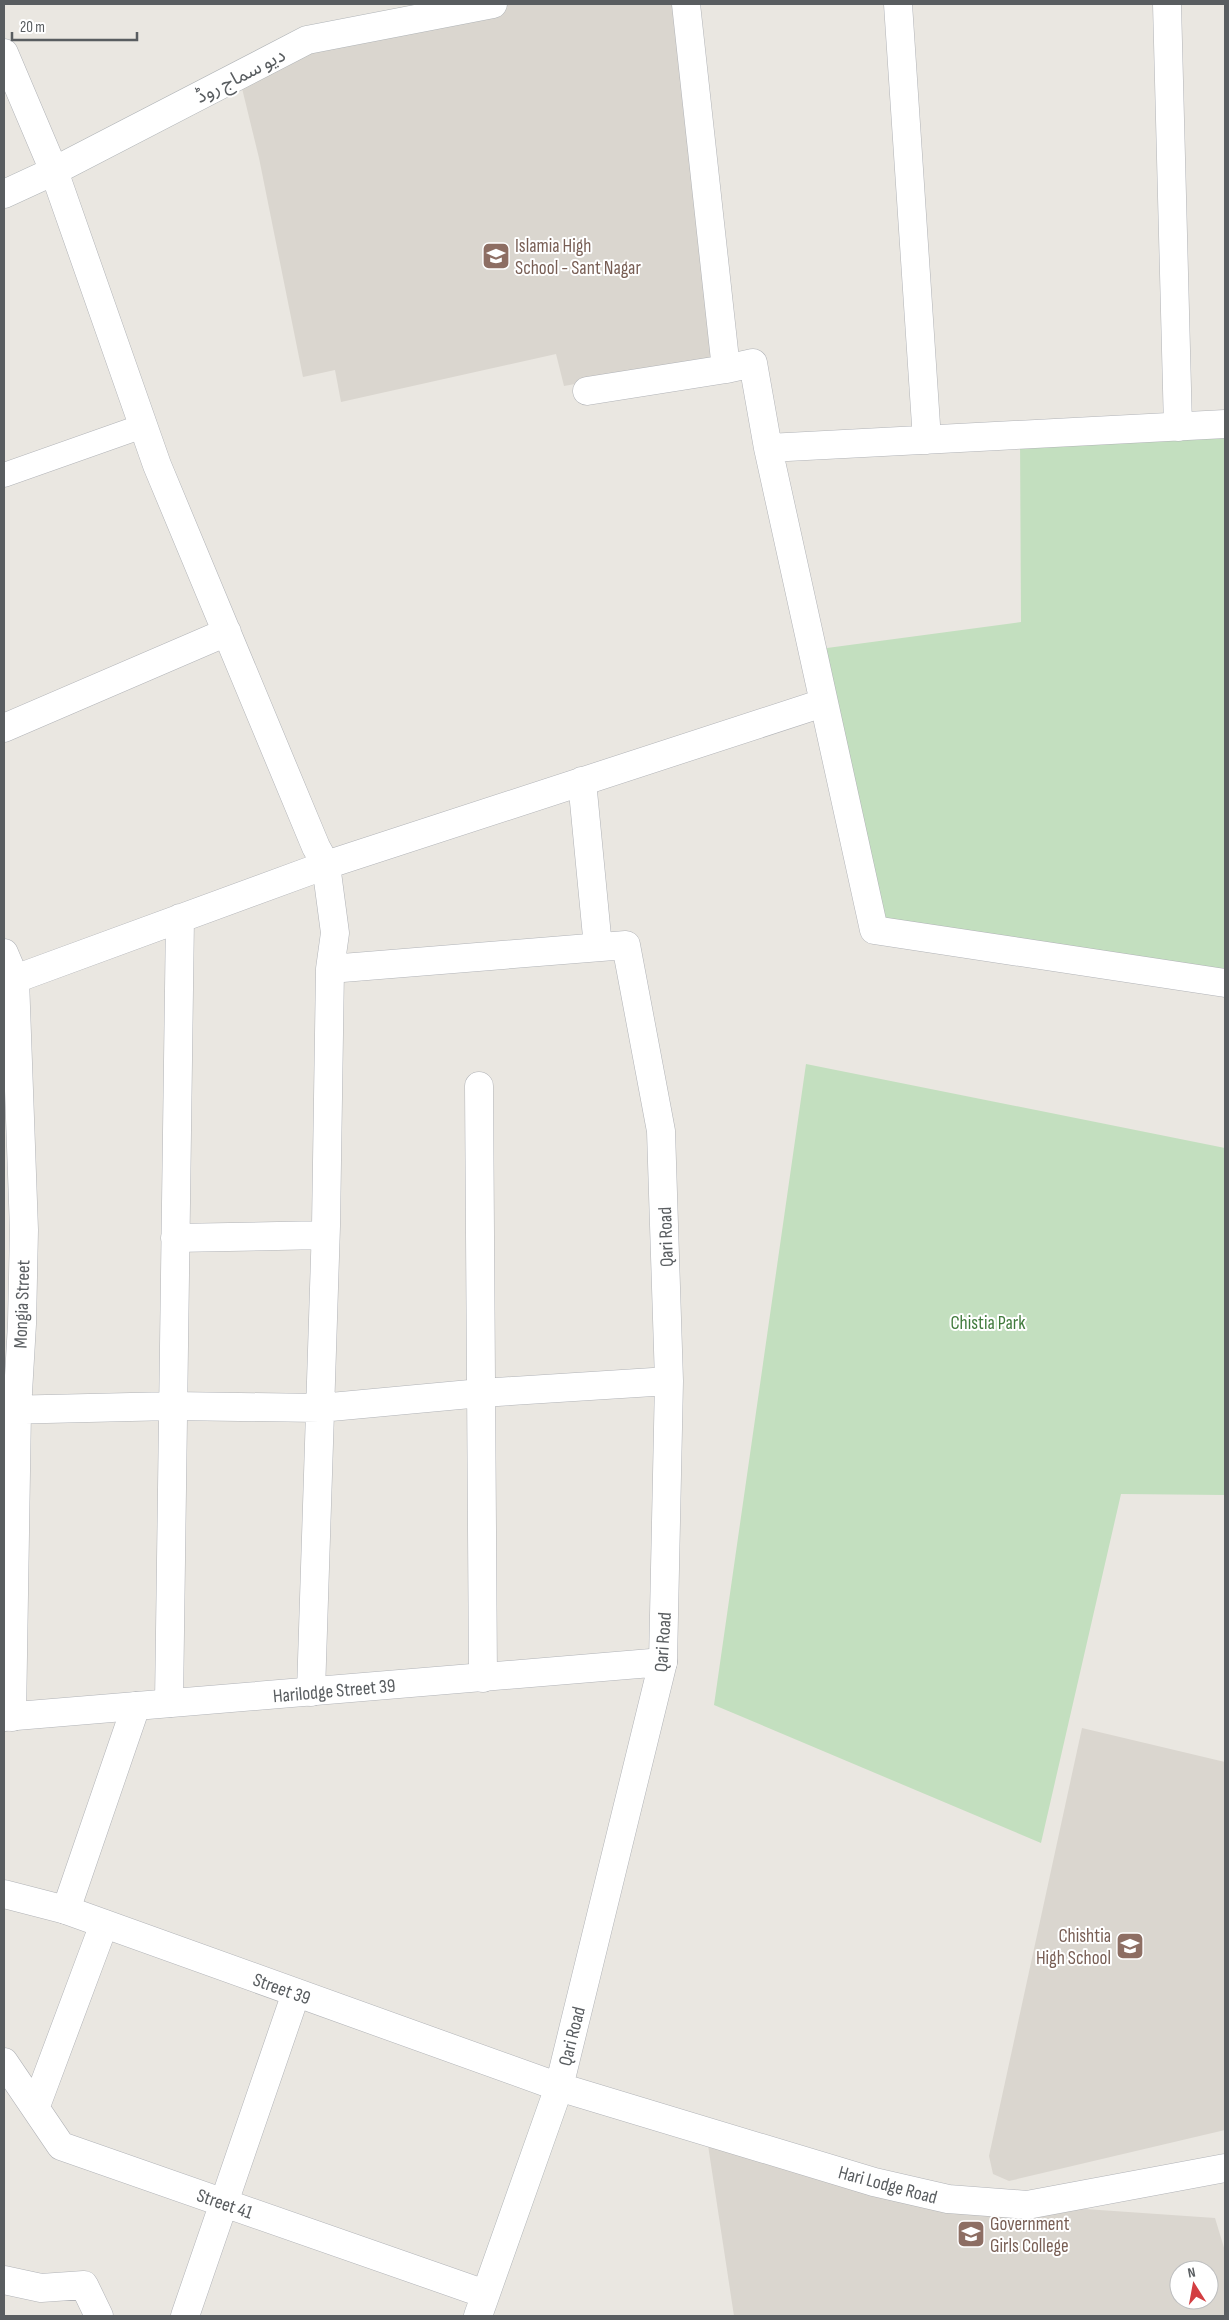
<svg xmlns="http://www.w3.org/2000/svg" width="1229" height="2320" font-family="'Sofia Sans Condensed','Noto Sans Arabic',sans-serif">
<rect width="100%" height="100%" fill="#eae7e1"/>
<path fill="#dad6cf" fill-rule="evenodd" d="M491,4h195l39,353 -161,29 -8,-32 -215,48 -6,-32 -32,7 -44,-219 -20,-82 68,-36z
M1082,1728l143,34v368l-216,51 -16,-7 -4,-18z
M706,2132l321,73 188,13 10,33v65h-491zM1179,2270h30v30h-30z"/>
<path fill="#c3dfbf" d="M1225,424v559l-351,-53 -62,-280 209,-28 -1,-187z
M806,1064l419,84v347l-104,-1 -80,349 -327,-138z"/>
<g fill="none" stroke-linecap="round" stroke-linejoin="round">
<defs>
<path id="service" d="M4,475l139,-49"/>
<path id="minor" d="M898,4l29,436
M1167,4l11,423
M4,53l50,118 103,294 159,382 10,18 9,68 -5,36 -4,257 -15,466
M726,369l27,-6 15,85 106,482 351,53
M587,391l139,-22 -40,-365
M768,448l457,-24
M4,728l223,-96
M582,781l16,166
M4,953l11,26 9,251 -2,94 -5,86 -5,307
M330,969l296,-24 35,186 8,250 -6,281
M15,979l311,-114 497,-162
M479,1086l4,592
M175,1238l150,-3
M4,1410l169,-4 147,2 161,-15 188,-12
M169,1703l11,-785
M66,1910l70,-204
M4,2062l57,84 424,148
M36,2106l68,-182
M4,2280l37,8 43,-3 15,31
M185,2316l111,-323"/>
<path id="tertiary" d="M4,1717l659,-55 -104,425
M4,1894l62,16 493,177 315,95 74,17 79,6 198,-37"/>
<path id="secondary" d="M4,194l50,-23 253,-131 186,-36
M478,2316l81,-229"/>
</defs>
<use href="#service" stroke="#b1b3b7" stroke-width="25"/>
<use href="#minor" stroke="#b1b3b7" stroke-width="29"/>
<use href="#tertiary" stroke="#b1b3b7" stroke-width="29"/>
<use href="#secondary" stroke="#b0b4b7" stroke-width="29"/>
<use href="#service" stroke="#fff" stroke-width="24"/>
<use href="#minor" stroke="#fff" stroke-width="28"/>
<use href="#tertiary" stroke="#fff" stroke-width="28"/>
<use href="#secondary" stroke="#fff" stroke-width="28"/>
</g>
<defs>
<symbol id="school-square" viewBox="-11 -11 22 22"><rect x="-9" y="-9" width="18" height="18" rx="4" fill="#8d6e63" stroke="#fff"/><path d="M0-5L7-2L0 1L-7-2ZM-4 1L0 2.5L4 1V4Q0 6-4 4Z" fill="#fff"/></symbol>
</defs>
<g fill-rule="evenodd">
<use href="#school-square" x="480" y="240" width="32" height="32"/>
<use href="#school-square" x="1114" y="1930" width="32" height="32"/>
<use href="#school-square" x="955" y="2218" width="32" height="32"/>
</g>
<g text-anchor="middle" stroke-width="4" stroke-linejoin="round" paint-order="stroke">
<g font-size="19" fill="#595d60" stroke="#fff">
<text transform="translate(240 75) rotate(-27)" y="7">دیو سماج روڈ</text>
<text transform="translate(665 1237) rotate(-92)" y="7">Qari Road</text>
<text transform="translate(21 1304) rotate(-88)" y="7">Mongia Street</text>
<text transform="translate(662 1642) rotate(-86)" y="7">Qari Road</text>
<text transform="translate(334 1690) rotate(-5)" y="7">Harilodge Street 39</text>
<text transform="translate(282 1988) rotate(20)" y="7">Street 39</text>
<text transform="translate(571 2036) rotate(-76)" y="7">Qari Road</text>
<text transform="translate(888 2184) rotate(15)" y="7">Hari Lodge Road</text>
<text transform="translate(225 2203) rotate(19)" y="7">Street 41</text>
</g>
<g font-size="19" fill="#785e54" stroke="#fff" text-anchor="start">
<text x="515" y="252">Islamia High<tspan x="515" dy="22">School - Sant Nagar</tspan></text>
<text x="1111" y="1942" text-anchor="end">Chishtia<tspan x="1111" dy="22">High School</tspan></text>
<text x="990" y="2230">Government<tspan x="990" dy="22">Girls College</tspan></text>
</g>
<g font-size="19" fill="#417b3d" stroke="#fff">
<text x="988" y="1329">Chistia Park</text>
</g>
</g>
<rect width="1229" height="2320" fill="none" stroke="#595d60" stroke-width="10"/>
<g transform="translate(1194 2285) rotate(349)"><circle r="24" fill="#ffffff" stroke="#bdbebf"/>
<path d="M0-4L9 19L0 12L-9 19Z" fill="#d33e42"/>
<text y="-8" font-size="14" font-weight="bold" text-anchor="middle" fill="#595d60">N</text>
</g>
<path d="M12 32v8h125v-8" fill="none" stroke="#595d60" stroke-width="2.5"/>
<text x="20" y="32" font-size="15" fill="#595d60" stroke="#ffffff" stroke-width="4" paint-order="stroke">20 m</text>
</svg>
